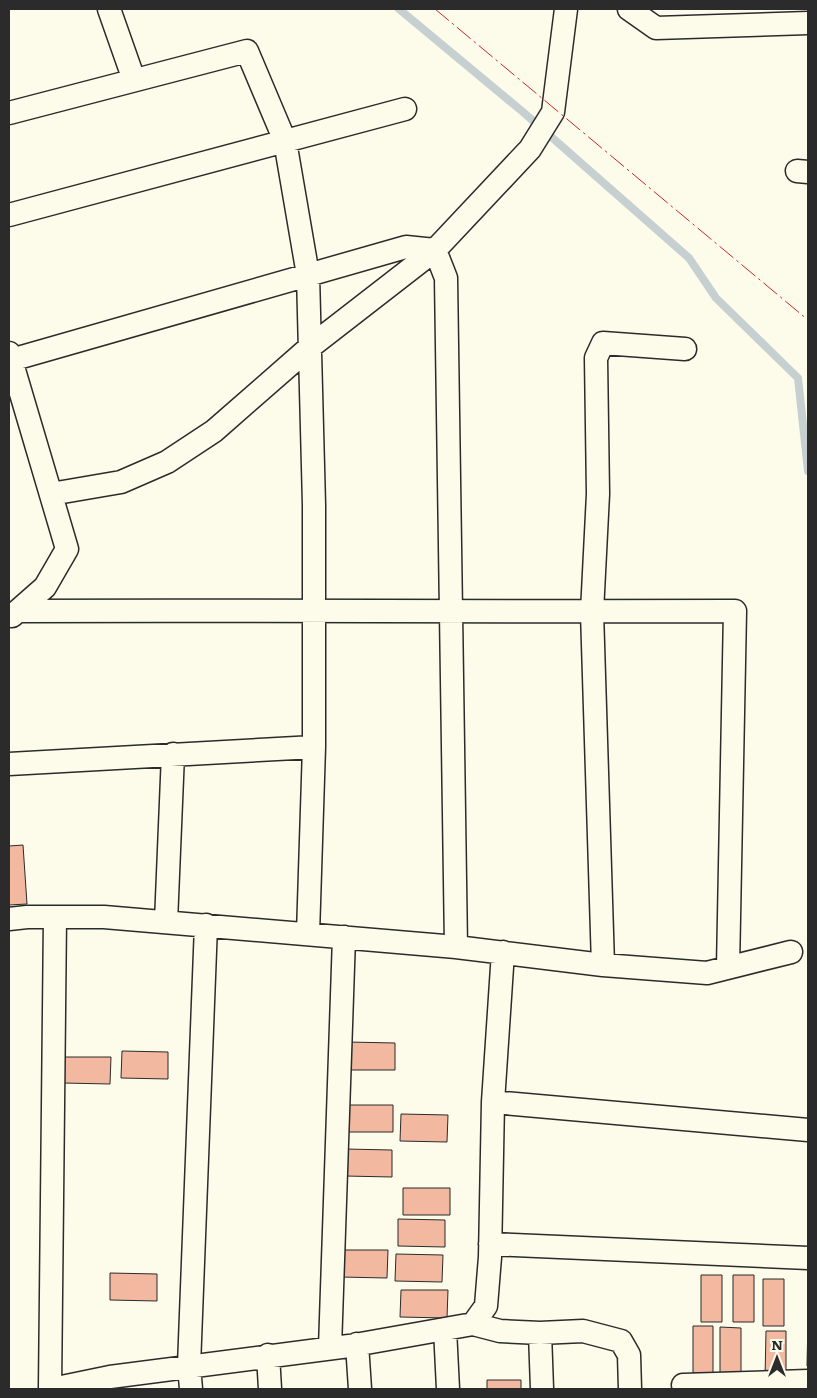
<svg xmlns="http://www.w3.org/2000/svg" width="817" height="1398" font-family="Literata,serif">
<rect width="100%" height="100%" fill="#fdfbea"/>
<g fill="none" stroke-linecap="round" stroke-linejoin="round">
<path stroke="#c7d0d0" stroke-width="8" d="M399,9l124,103 166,146 27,40 82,80 10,93"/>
</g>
<path fill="#f2b8a0" stroke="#2b2b2b" d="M23,845l4,59 -18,1v-59z
M348,1042l47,1v27h-47z
M122,1051l46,1v27l-47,-1z
M63,1057h48l-1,27 -47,-1z
M346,1105h47v27h-48z
M401,1114l47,1 -1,27 -47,-1z
M345,1149l47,1v27l-47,-1z
M403,1188h47v27h-47z
M398,1219l47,1v27l-47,-1z
M341,1250h47l-1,28 -47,-1z
M396,1254l47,1 -1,27 -47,-1z
M110,1273l47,1v27l-47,-1z
M701,1275h21v47h-21z
M733,1275h21v47h-21z
M763,1279h21v47h-21z
M401,1290h47l-1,28 -47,-1z
M808,1319v47h-1z
M693,1326h20v47h-20z
M720,1327l21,1v47h-21z
M766,1331h20v47h-21z
M487,1380h34v9h-34z"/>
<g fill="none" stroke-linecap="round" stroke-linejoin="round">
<defs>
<path id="minor" d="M109,9l25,71
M629,9l27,19 152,-5
M9,113l238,-62 38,90 23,134 6,230v242l-305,17
M797,171l11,1
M9,215l396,-106
M9,353l58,196 -22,38 -33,29
M11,360l395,-113 29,3 11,28 10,669
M51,494l70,-12 46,-20 47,-31 96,-84 125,-97 95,-101 23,-37 13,-103
M18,611c239,-1 478,1 717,0l-7,357
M9,919l18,-2h77l352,30 147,18 104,8 84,-21
M166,922l7,-168
M308,934l6,-187
M603,965l-11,-353 6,-118 -2,-136 7,-15 82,6
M493,1102l315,28
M490,1244l318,14
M473,1324l27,7 40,2 2,56
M445,1329l3,60
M540,1333l43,-2 38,10 8,14 1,34
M357,1344l3,45
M330,1348l14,-411
M268,1355l2,34
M683,1385l125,-4
M50,1389l5,-472
M52,1389l58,-12 239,-31 124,-22 13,-18 4,-49 3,-155 10,-150
M191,1389l-2,-23 17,-441"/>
</defs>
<use href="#minor" stroke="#2b2b2b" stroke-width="25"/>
<use href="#minor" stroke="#fdfbea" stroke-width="22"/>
<path stroke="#c62828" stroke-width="1" stroke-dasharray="18 4 2.5 4" stroke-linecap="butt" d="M435,9l373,311"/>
</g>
<rect width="817" height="1398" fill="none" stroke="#2b2b2b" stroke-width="20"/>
<g transform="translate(777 1358)" stroke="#fdfbea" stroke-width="4" paint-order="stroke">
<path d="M0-4L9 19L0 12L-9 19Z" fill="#2b2b2b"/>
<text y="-8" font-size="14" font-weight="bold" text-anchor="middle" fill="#2b2b2b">N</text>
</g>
</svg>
